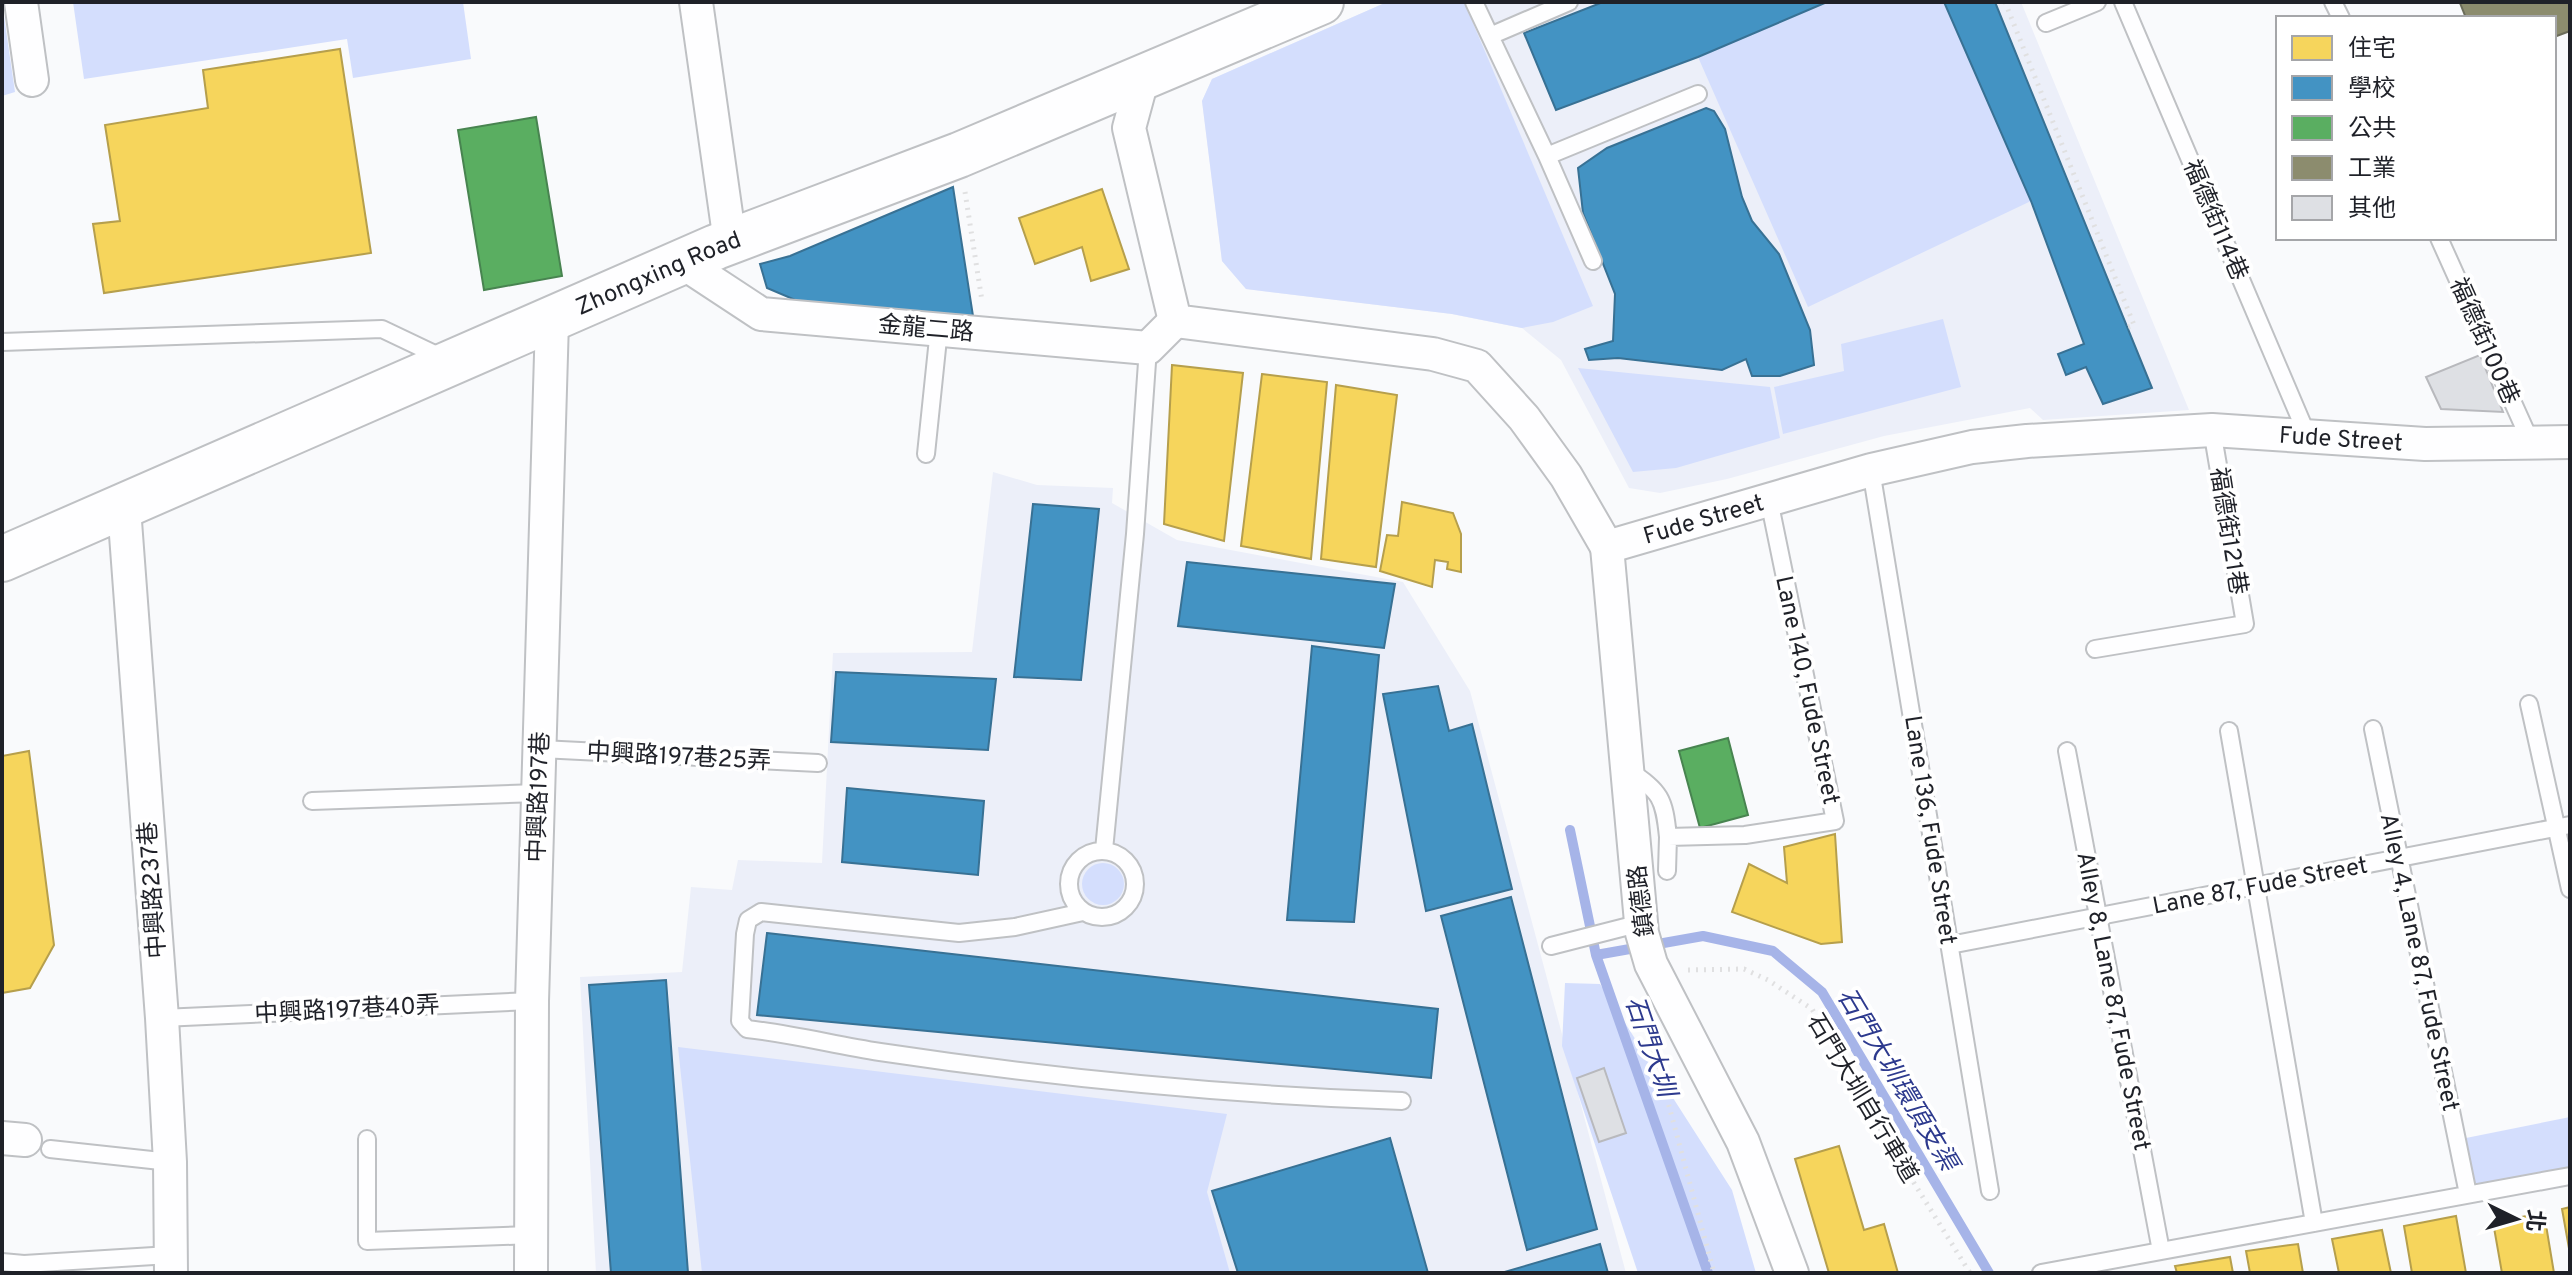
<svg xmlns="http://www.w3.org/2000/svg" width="2572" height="1275" font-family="Overpass,'Noto Sans TC',sans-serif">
<rect width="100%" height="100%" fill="#f9fafc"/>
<path fill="#eceff9" d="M1387,2h634l168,408 -146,10 -13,-12 -146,28 -157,43 -67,14 -31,-5 -68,-128 -39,-32 -70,-14 -206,-25 -24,-28 -20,-160 10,-22z
M993,472l44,13 76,3 -1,15 65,37 226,42 67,109 156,582h-1030l-16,-296 102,-5 9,-85 41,3 6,-30 84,3 11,-210 139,-1z"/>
<path fill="#d4defd" d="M2,2l13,90 -13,4z
M73,2h390l8,57 -118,19 -6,-39 -263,40z
M1387,2h77l129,304 -40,16 -31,6 -70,-14 -206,-25 -24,-28 -20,-160 10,-22z
M1827,2h117l87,199 -223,106 -110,-250z
M1943,319l18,68 -178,47 -9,-47 70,-16 -3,-27z
M1578,368l192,19 10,51 -104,30 -43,4z
M1082 884a21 21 0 1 1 42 0a21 21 0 1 1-42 0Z
M1565,983l35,1 132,206 24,83h-118l-76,-227z
M678,1047l549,67 -20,78 23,81h-528z
M2570,1117v52l-95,15 -9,-46z"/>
<path fill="#f6d55c" stroke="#b69f4c" stroke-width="2" d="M340,49l31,204 -267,40 -11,-69 27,-3 -15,-96 103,-17 -5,-38z
M1102,189l27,80 -38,12 -9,-34 -47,17 -16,-46z
M1172,365l71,8 -19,168 -60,-17z
M1262,374l65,8 -16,177 -70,-13z
M1336,385l61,10 -21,172 -55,-8z
M1402,502l51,11 8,21v38l-14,-3 1,-7 -13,-2 -3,27 -52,-16 7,-36 11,1z
M29,751l25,194 -24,43 -28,5v-237z
M1835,834l7,108 -21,2 -89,-32 17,-48 38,19 -3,-36z
M1839,1146l25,84 20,-6 14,49h-69l-34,-114z
M2570,1207v47l-8,-45z
M2544,1213l10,60h-52l-9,-51z
M2456,1216l10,57h-54l-8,-47z
M2382,1230l9,43h-52l-7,-34z
M2298,1244l5,29h-53l-4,-22z
M2230,1257l3,16h-56l-2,-7z"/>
<path fill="#4393c3" stroke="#387194" stroke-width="2" d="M1603,2h224l-129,55 -142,53 -32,-77z
M1944,2h51l157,386 -49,16 -17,-37 -20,8 -8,-21 26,-10 -53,-143z
M1706,108l8,3 11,18 17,68 10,24 27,33 31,76 4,35 -34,11h-28l-6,-17 -24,11 -104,-12 -29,2 -4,-11 28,-8 2,-47 -32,-81 -5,-45 29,-20z
M953,187l20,129 -166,-11 -40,-17 -7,-24 30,-8z
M1033,504l66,5 -18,171 -67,-3z
M1187,562l208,22 -11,64 -206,-22z
M1312,646l67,9 -25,267 -67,-2z
M836,672l160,7 -8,71 -157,-8z
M1438,686l11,45 23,-7 40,165 -86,22 -43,-217z
M847,788l137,13 -6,74 -136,-13z
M1511,897l86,332 -70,21 -86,-334z
M767,933l671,76 -7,69 -674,-63z
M666,980l22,293h-77l-22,-288z
M1390,1138l38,135h-190l-26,-82z
M1600,1244l8,29h-107z"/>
<path fill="#5aae61" stroke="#488450" stroke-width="2" d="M536,117l26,159 -78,14 -26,-160z
M1728,738l20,77 -48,13 -21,-77z"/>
<path fill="#8c8c6e" stroke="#6b6c59" stroke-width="2" d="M2570,2v29l-16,6v-19h-88l-6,-15z"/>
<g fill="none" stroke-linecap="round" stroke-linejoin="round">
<path stroke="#a6b4e8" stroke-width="10" d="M1570,830l26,125 112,318
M1596,955l107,-19 70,15 49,41 167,281"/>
</g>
<path fill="#dee0e4" stroke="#b8b9bd" stroke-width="2" d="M2480,355l23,57 -62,-3 -15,-32z
M1604,1068l22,65 -27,9 -22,-64z"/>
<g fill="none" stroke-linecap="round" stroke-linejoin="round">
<defs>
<path id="lane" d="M1474,2l16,34 79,-34
M2123,2l185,435
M2333,2l8,16
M2046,23l51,-21
M1490,36l57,120 151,-62
M1547,156l46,105
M2439,238l93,207
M2,342l380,-13 63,30
M926,454l13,-125
M1871,470l119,721
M2095,649l150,-25 -33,-194
M2529,704l41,185
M2373,729l95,465
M2229,731l85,492
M541,749l277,14
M2067,751l94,500
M1628,770c33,22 36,28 40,67l77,-2 90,-14 -66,-321
M312,801l226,-8
M1104,850l31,-316 13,-186
M1069 884a33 33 0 1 1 66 0a33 33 0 1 1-66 0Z
M1667,871l1,-34
M1083,912l-68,15 -56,6 -198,-21 -13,8 -3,14 -5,87 7,8c45,5 88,16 133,23 173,26 347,43 522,49
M1950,945l620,-120
M1551,946l90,-23
M162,1018l370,-17
M367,1139v102l165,-6
M50,1149l120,13
M2,1262l22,2 146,-9
M2041,1273l529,-97"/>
<g id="street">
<path d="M21,2l11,78"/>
<path d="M696,2l34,240"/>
<path id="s1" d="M1142,80l-13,48 46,193 258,33 44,12 47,52 42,58 41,71 264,-77 101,-23 55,-6 185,-11 213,14 145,-2"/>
<path d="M682,262l79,52 387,34 27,-27"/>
<path d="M124,508l38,510 8,144 1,111"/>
<path d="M1607,547l35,386 9,31 92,178 49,131"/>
<path d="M2,1138l23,2"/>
<path d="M531,1273l1,-272 20,-680"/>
</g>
<g id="secondary">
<path id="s2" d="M2,559l714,-312 243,-92 362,-153"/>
</g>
</defs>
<use href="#lane" stroke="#bfc1c4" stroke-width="20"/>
<use href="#street" stroke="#bfc1c4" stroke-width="36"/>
<use href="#secondary" stroke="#bfc1c4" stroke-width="48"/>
<path stroke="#e0e0e1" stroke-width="5" stroke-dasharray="2 6" stroke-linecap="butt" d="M2005,2l129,323 -6,2
M965,192l17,109
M1688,970l56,-1 24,11 44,29 61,108 97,156
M1652,1043l62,230"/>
<use href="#lane" stroke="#fefeff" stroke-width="16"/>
<use href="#street" stroke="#fefeff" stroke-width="32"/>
<use href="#secondary" stroke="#fefeff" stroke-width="44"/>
</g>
<g text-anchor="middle" stroke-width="8" stroke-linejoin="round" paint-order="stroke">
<g font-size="24" fill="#1f2128" stroke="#fff">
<text transform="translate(2216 220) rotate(67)" y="8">福德街114巷</text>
<text dy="8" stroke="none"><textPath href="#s2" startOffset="716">Zhongxing Road</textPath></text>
<text transform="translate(926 328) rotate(5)" y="8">金龍二路</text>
<text transform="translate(2485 341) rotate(66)" y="8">福德街100巷</text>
<text dy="8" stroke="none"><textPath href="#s1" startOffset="1526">Fude Street</textPath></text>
<text dy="8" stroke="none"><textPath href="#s1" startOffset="878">Fude Street</textPath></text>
<text transform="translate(2229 531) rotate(81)" y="8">福德街121巷</text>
<text transform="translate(1808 690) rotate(78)" y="8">Lane 140, Fude Street</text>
<text transform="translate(679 756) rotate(3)" y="8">中興路197巷25弄</text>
<text transform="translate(538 797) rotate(-88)" y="8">中興路197巷</text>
<text transform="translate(1931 830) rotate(81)" y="8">Lane 136, Fude Street</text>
<text transform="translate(2260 885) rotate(-11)" y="8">Lane 87, Fude Street</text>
<text transform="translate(152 890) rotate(-94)" y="8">中興路237巷</text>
<text transform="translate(1641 901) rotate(-97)" y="8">鎮德路</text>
<text transform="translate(2420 962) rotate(78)" y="8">Alley 4, Lane 87, Fude Street</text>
<text transform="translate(2114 1001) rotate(79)" y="8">Alley 8, Lane 87, Fude Street</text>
<text transform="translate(347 1009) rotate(-3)" y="8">中興路197巷40弄</text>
<text transform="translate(1863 1098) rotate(59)" y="8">石門大圳自行車道</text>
</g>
<g font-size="26" font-style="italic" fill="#2d3a8e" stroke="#fff">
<text transform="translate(1651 1046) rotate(71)" y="9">石門大圳</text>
<text transform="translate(1898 1079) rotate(59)" y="9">石門大圳環頂支渠</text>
</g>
</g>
<rect width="2572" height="1275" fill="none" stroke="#1f2128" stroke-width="8"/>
<rect x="2276" y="16" width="280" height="224" fill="#ffffff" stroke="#a5a6a9" stroke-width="2"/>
<rect x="2292" y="36" width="40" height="24" fill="#f6d55c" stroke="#a5a6a9" stroke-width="2"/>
<text x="2348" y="56" font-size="24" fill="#1f2128">住宅</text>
<rect x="2292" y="76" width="40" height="24" fill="#4393c3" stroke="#a5a6a9" stroke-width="2"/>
<text x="2348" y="96" font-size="24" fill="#1f2128">學校</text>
<rect x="2292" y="116" width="40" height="24" fill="#5aae61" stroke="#a5a6a9" stroke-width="2"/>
<text x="2348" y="136" font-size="24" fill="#1f2128">公共</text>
<rect x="2292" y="156" width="40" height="24" fill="#8c8c6e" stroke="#a5a6a9" stroke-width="2"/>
<text x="2348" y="176" font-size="24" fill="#1f2128">工業</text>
<rect x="2292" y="196" width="40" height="24" fill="#dee0e4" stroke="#a5a6a9" stroke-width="2"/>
<text x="2348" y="216" font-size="24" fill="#1f2128">其他</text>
<g transform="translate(2516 1219) rotate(95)" stroke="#ffffff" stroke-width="6" paint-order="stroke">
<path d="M0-6L14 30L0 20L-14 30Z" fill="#1f2128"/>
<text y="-12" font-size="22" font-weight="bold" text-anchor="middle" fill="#1f2128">北</text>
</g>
</svg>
